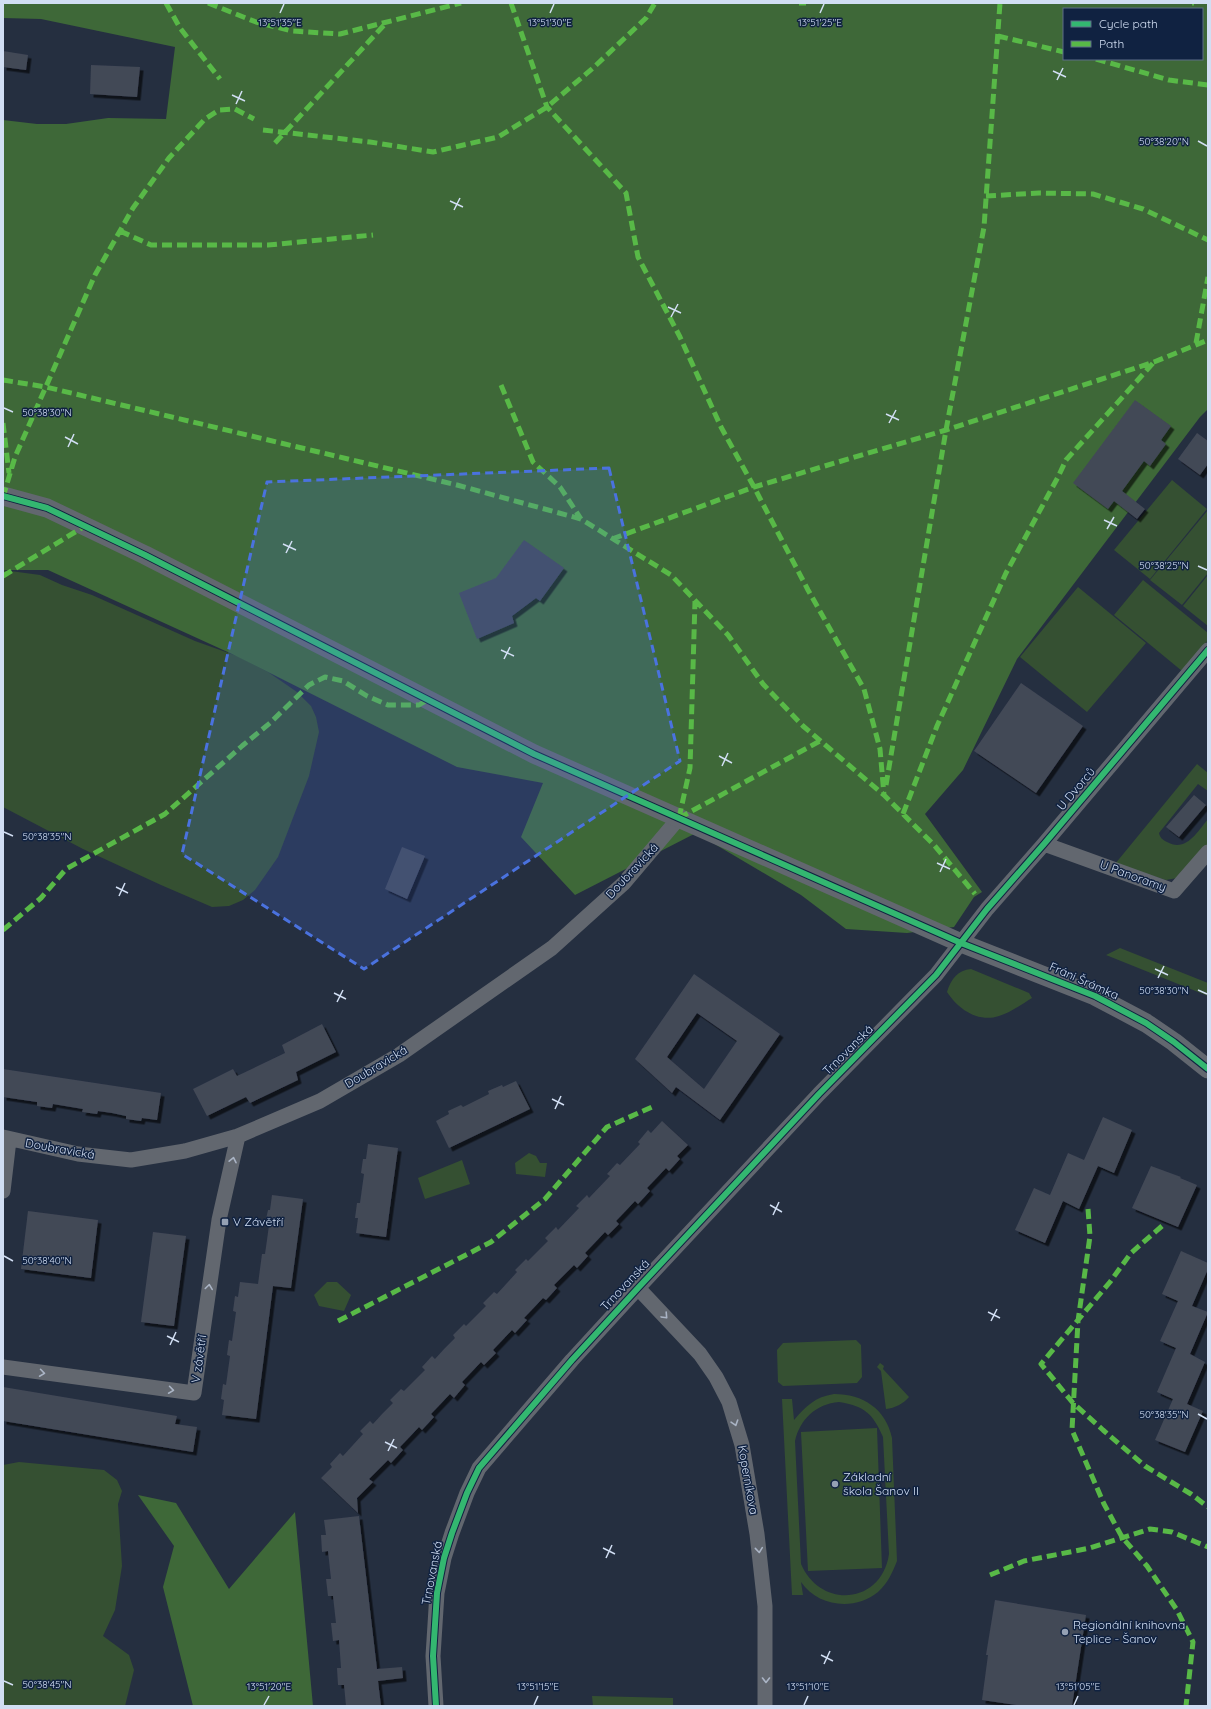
<svg xmlns="http://www.w3.org/2000/svg" width="1211" height="1709" font-family="Quicksand,sans-serif">
<defs>
<filter id="shadow"><feDropShadow dx="3.5" dy="3.5" stdDeviation="0" flood-color="#0009"/></filter>
</defs>
<rect width="100%" height="100%" fill="#252f40"/>
<path fill="#355032" fill-rule="evenodd" d="M1172,480l35,29 -57,70 -36,-29z
M1208,510v63l-26,32 -32,-25z
M3,570l37,5 22,10 30,10 103,46 42,15 31,16 29,20 14,14 5,11 3,15 -10,44 -31,81 -23,33 -12,10 -14,6 -17,1 -51,-22 -78,-36 -80,-42z
M1208,575v51l-25,-20z
M1143,580l65,53v7l-26,31 -68,-56z
M1078,587l68,56 -59,69 -67,-55z
M1197,764l11,9v18l-10,-7 -39,49c1,5 4,7 8,9 19,11 31,-11 41,-23v26l-31,33 -11,2 -51,-16z
M1120,948l88,35v13l-102,-41z
M971,969l58,24 3,5c-10,6 -22,15 -33,18 -21,7 -41,-7 -52,-24 4,-13 11,-22 24,-23z
M529,1153l7,3 4,7h7l-2,14 -29,-3 -1,-11z
M462,1160l8,24 -45,15 -7,-21z
M327,1282h10l14,13 -7,16 -25,-5 -5,-11z
M856,1340l5,5 1,32 -5,6 -74,3 -5,-4 -1,-32 6,-7z
M880,1363l4,3 -1,3 26,28c-6,7 -14,11 -23,12l-5,-38 -4,-4z
M834,1394c29,0 52,15 58,44l5,123c-5,12 -9,22 -19,31 -23,19 -60,15 -77,-10l2,13h-11l-10,-196h10l2,21c12,-14 21,-23 40,-26zM839,1402c26,4 34,12 44,35l6,117c-7,50 -68,56 -88,10l-6,-123c5,-22 21,-37 44,-39z
M877,1428l5,140 -74,3 -7,-139z
M19,1462l85,8 13,10 5,11 -4,13 4,62 -7,44 -12,26 26,19 5,15 -9,36h-122v-241z
M592,1696l81,2v8h-80z"/>
<path fill="#3e6838" fill-rule="evenodd" d="M3,3h1205v406l-8,8 -183,242 -54,111 -38,44 57,78 -8,5 -20,30 -47,6 -61,-4 -45,-34 -105,-62 -121,62 -54,-58 22,-54 -86,-16 -225,-113 -184,-84h-45v-450l34,4h29l42,-6 58,1 9,-72 -134,-28 -38,-1zM1064,9h138v50h-138z
M138,1495l38,8 53,86 66,-77 18,194h-120l-30,-119 11,-41z"/>
<path fill="#424857" fill-rule="evenodd" filter="url(#shadow)" d="M3,51l25,4 -2,15 -23,-3z
M91,65l49,2 -3,30 -47,-3z
M1135,400l36,26 -10,14 5,4 -16,22 -6,-5 -22,30 23,18 -8,10 -23,-18 -6,8 -35,-26z
M1197,433l11,8v23l-8,11 -22,-16z
M524,540l40,28 -24,33 -4,-3 -24,18 2,7 -37,16 -18,-46 37,-15z
M1021,683l62,43 -47,67 -62,-42z
M1194,795l12,10 -27,32 -13,-10z
M402,847l23,9 -18,43 -22,-10z
M694,974l86,60 -60,86 -44,-33 -4,6 -37,-34zM697,1013l40,28 -33,48 -37,-32z
M322,1024l14,28 -40,20 2,8 -48,23 -4,-6 -39,19 -14,-27 40,-20 4,7 48,-23 -3,-8z
M3,1069l158,24 -4,27 -15,-2 -1,3 -15,-2v-3l-14,-3 -14,-2 -1,3 -15,-2 1,-3 -30,-5 -1,4 -15,-2v-4l-34,-5z
M516,1081l14,28 -81,39 -13,-27 13,-7 -1,-3 13,-6 2,2 26,-13 -1,-3 14,-6 1,2z
M1103,1117l29,13 -18,43 -16,-7 -19,43 -16,-8 -18,42 -30,-13 19,-42 16,7 18,-42 16,7z
M662,1121l26,24 -11,11 3,3 -11,12 -3,-3 -19,20 3,3 -12,13 -3,-3 -19,20 3,3 -11,11 -3,-3 -20,21 3,3 -11,12 -3,-3 -20,20 3,3 -11,12 -3,-2 -19,20 3,2 -12,13 -3,-3 -19,20 3,3 -12,12 -3,-3 -19,20 3,3 -11,13 -4,-4 -19,20 3,3 -12,13 -3,-3 -19,20 3,3 -12,13 -3,-3 -19,19 4,3 -16,16 1,15 -37,-35 11,-11 -2,-3 10,-11 3,3 20,-22 -3,-3 10,-10 3,3 10,-11 10,-10 -3,-3 11,-11 3,2 21,-21 -3,-3 10,-11 3,3 10,-11 10,-10 -2,-3 11,-11 2,2 20,-20 -3,-3 11,-11 3,2 20,-22 -2,-2 11,-11 2,2 20,-20 -3,-3 11,-11 2,3 21,-22 -3,-2 11,-11 2,3 21,-22 -3,-2 10,-11 3,2 20,-21 -2,-2 10,-12 3,3z
M368,1144l30,4 -12,89 -30,-4 2,-15h-3l2,-15h3l4,-29 -3,-1 2,-14h3z
M1151,1166l30,11 -1,1 17,7 -19,42 -46,-19z
M272,1195l31,4 -12,89 -18,-2 -17,133 -34,-4 2,-15 -3,-1 2,-15 3,1 4,-29 -3,-1 2,-15 3,1 4,-29 -3,-1 2,-15 3,1 2,-15 18,2 4,-30h3l2,-14 2,-15 -4,-1 3,-14h2z
M28,1211l70,9 -7,58 -70,-9z
M153,1232l33,4 -12,90 -33,-4z
M1181,1251l27,12v6l-16,37 16,6 -18,42 15,8 -18,42 16,7 -18,41 -30,-12 18,-41 -16,-7 19,-44 -16,-7 18,-40 -16,-7z
M3,1387l174,29 -2,8 22,3 -4,25 -190,-31z
M359,1516l18,153 25,-2 1,11 -25,3 3,25h-35l-2,-21h-6l-1,-17h4l-2,-28 -6,1 -2,-18h5l-3,-27h-5l-2,-17h5l-3,-28 -6,1 -1,-17h5l-2,-15z
M995,1600l91,15 -14,91h-49l-41,-6 6,-45h-2z"/>
<g fill="none" stroke-linecap="round" stroke-linejoin="round">
<path stroke="#62676f" stroke-width="15" d="M1044,844l130,47 34,-39
M3,1137l75,17 53,6 54,-9 53,-15 82,-35 79,-46 153,-107 72,-65 55,-65
M3,1191l6,-51
M638,1288l62,66 16,23 13,25 13,43 15,89 8,72v100
M3,1367l191,26 25,-173 19,-84
M436,1706l-3,-50 4,-63 7,-35 8,-25 15,-40 12,-25 93,-108 66,-72 181,-194 117,-119 51,-66 57,-65 164,-194"/>
<path stroke="#62676f" stroke-width="19" d="M3,496l44,12 98,47 389,199 427,189 134,53 51,27 28,19 34,27"/>
<path stroke="#58b947" stroke-width="5" stroke-dasharray="10 5" stroke-linecap="butt" d="M166,3l14,25 40,51
M208,3l48,19 36,9 48,3 121,-31
M511,3l36,104 79,86 12,64 42,80 41,90 33,60 54,103 56,99 16,60 4,46
M799,3h7
M1192,3h2
M998,36l66,16
M1096,59l73,21 39,5
M263,130l107,12 63,10 65,-15 49,-30 46,-39 53,-50 9,-15
M275,143l111,-120
M986,196l53,-3 54,1 50,15 65,31
M120,231l31,14h117l105,-10
M1196,343l12,-66
M3,380l43,7 411,98 124,34 90,56 57,60 35,49 40,42 81,69 50,50 41,49
M501,385l32,77 27,25 21,32
M3,423l6,50
M3,497l12,-40 80,-182 38,-67 36,-50 36,-39 14,-9 16,-1 19,10
M612,539l142,-52 192,-57 208,-68 54,-22
M3,576l82,-50
M886,785l60,-355 38,-203 16,-224
M903,814l34,-88 69,-153 52,-96 8,-17 88,-98
M679,818l11,-50 5,-167
M679,818l141,-77
M3,930l38,-32 25,-29 99,-55 77,-68 28,-23 39,-38 16,-8 18,4 24,15 21,9h31l8,-5
M1088,1209l2,27 -12,85 -6,109 32,74 18,33 25,29 30,44 16,32 -7,64
M1162,1226l-31,27 -21,29 -69,82 32,39 30,27 42,36 46,28 17,13
M338,1321l153,-79 54,-43 62,-72 45,-20
M990,1575l34,-14 66,-13 60,-19 22,3 36,15"/>
<defs>
<path id="cycleway" d="M3,496l44,12 98,47 389,199 427,189 134,53 51,27 28,19 34,27
M436,1706l-3,-50 4,-63 7,-35 8,-25 15,-40 12,-25 93,-108 66,-72 181,-194 117,-119 51,-66 57,-65 164,-194"/>
</defs>
<use href="#cycleway" stroke="#102241" stroke-width="8"/>
<use href="#cycleway" stroke="#33b770" stroke-width="6"/>
</g>
<defs><path id="oneway-chevron" d="M-2-3.5L2.5 0L-2 3.5" fill="none" stroke-width="1.6" stroke-linecap="round" stroke-linejoin="round"/></defs>
<g stroke="#aab4c5">
<use href="#oneway-chevron" transform="translate(233 1160) rotate(-78)"/>
<use href="#oneway-chevron" transform="translate(209 1287) rotate(-82)"/>
<use href="#oneway-chevron" transform="translate(665 1316) rotate(47)"/>
<use href="#oneway-chevron" transform="translate(42 1373) rotate(8)"/>
<use href="#oneway-chevron" transform="translate(171 1390) rotate(8)"/>
<use href="#oneway-chevron" transform="translate(735 1423) rotate(72)"/>
<use href="#oneway-chevron" transform="translate(759 1550) rotate(84)"/>
<use href="#oneway-chevron" transform="translate(766 1680) rotate(90)"/>
</g>
<path fill="#4a72df" fill-opacity="0.2" stroke="#4a72df" stroke-width="3" stroke-dasharray="8 5" stroke-linejoin="round" d="M609,468l71,293 -316,208 -182,-115 85,-372z"/>
<path fill="none" stroke="#d1def3" stroke-width="1.5" d="M280,13l4,-9M550,13l4,-9M820,13l4,-9M1053,71l13,6M1057,80l6,-12M232,95l13,6M236,104l6,-13M1198,141l9,5M450,201l13,6M454,210l6,-12M668,307l13,6M671,317l7,-13M4,408l9,4M886,414l13,6M889,423l7,-13M65,437l13,7M68,447l6,-13M1104,520l13,6M1107,529l7,-12M283,544l13,6M286,553l6,-12M1198,566l9,4M501,650l13,6M504,659l6,-12M719,756l13,7M722,766l6,-13M4,832l9,4M937,863l13,6M940,872l6,-13M116,887l12,6M119,896l6,-13M1155,969l13,6M1158,978l6,-12M1198,990l9,4M334,993l12,6M337,1002l6,-12M552,1099l12,6M555,1109l6,-13M770,1205l12,7M773,1215l6,-13M4,1256l9,5M988,1312l12,6M991,1321l6,-12M167,1336l12,6M170,1345l6,-13M1198,1414l9,5M385,1442l12,6M388,1451l6,-12M603,1548l12,6M606,1558l6,-13M821,1655l12,6M824,1664l6,-13M4,1681l9,4M264,1705l5,-9M534,1705l4,-9M804,1705l4,-9M1074,1705l4,-9"/>
<g fill="#95a1b4" stroke="#102241" stroke-width="1.5">
<rect x="221" y="1218" width="8" height="8" rx="2"/>
<circle cx="835" cy="1484" r="4"/>
<circle cx="1065" cy="1632" r="4"/>
</g>
<g text-anchor="middle" stroke-width="3" stroke-linejoin="round" paint-order="stroke">
<g font-size="12" fill="#d1def3" stroke="#102241">
<text transform="translate(1076 789) rotate(-50)" y="4">U Dvorců</text>
<text transform="translate(632 871) rotate(-47)" y="4">Doubravická</text>
<text transform="translate(1133 876) rotate(20)" y="4">U Panoramy</text>
<text transform="translate(1084 981) rotate(24)" y="4">Fráni Šrámka</text>
<text transform="translate(848 1050) rotate(-45)" y="4">Trnovanská</text>
<text transform="translate(376 1067) rotate(-31)" y="4">Doubravická</text>
<text transform="translate(60 1149) rotate(10)" y="4">Doubravická</text>
<text transform="translate(625 1285) rotate(-47)" y="4">Trnovanská</text>
<text transform="translate(199 1359) rotate(-82)" y="4">V závětří</text>
<text transform="translate(748 1480) rotate(80)" y="4">Koperníkova</text>
<text transform="translate(432 1573) rotate(-79)" y="4">Trnovanská</text>
</g>
<g font-size="12" fill="#d1def3" stroke="#102241" text-anchor="start">
<text x="233" y="1226">V Závětří</text>
<text x="843" y="1481">Základní<tspan x="843" dy="14">škola Šanov II</tspan></text>
<text x="1073" y="1629">Regionální knihovna<tspan x="1073" dy="14">Teplice - Šanov</tspan></text>
</g>
</g>
<g font-size="10" text-anchor="middle" fill="#d1def3" stroke="#102241" stroke-width="3" stroke-linejoin="round" paint-order="stroke">
<text x="280" y="26">13°51'35"E</text>
<text x="550" y="26">13°51'30"E</text>
<text x="820" y="26">13°51'25"E</text>
<text x="1164" y="145">50°38'20"N</text>
<text x="47" y="416">50°38'30"N</text>
<text x="1164" y="569">50°38'25"N</text>
<text x="47" y="840">50°38'35"N</text>
<text x="1164" y="994">50°38'30"N</text>
<text x="47" y="1264">50°38'40"N</text>
<text x="1164" y="1418">50°38'35"N</text>
<text x="47" y="1688">50°38'45"N</text>
<text x="269" y="1690">13°51'20"E</text>
<text x="538" y="1690">13°51'15"E</text>
<text x="808" y="1690">13°51'10"E</text>
<text x="1078" y="1690">13°51'05"E</text>
</g>
<rect width="1211" height="1709" fill="none" stroke="#d1def3" stroke-width="8"/>
<rect x="1063" y="8" width="140" height="52" fill="#102241" stroke="#5d6d88"/>
<rect x="1071" y="21" width="20" height="6" fill="#33b770" stroke="#5d6d88"/>
<text x="1099" y="28" font-size="12" fill="#d1def3">Cycle path</text>
<rect x="1071" y="41" width="20" height="6" fill="#58b947" stroke="#5d6d88"/>
<text x="1099" y="48" font-size="12" fill="#d1def3">Path</text>
</svg>
